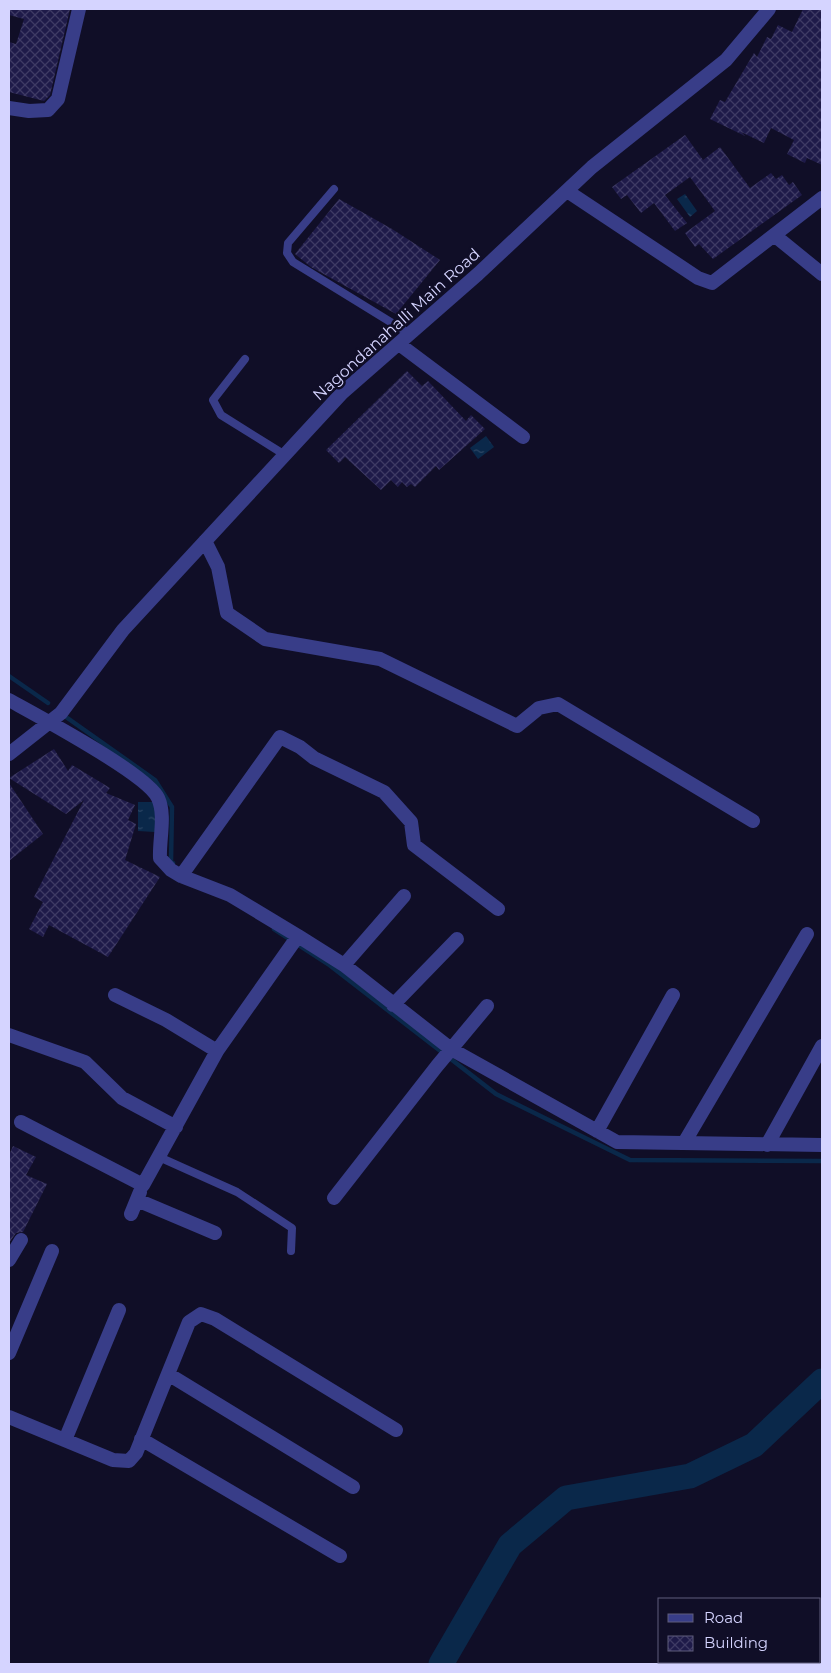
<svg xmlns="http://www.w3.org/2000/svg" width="831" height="1673" font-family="Montserrat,sans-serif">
<defs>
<pattern id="water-ripples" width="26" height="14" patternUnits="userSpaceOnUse" patternTransform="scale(1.25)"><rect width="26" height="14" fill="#0a284a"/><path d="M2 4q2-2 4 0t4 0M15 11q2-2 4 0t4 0" fill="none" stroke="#2d4665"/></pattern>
<pattern id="building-cross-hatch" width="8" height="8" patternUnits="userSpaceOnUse" patternTransform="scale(1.25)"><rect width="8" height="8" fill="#1e1a49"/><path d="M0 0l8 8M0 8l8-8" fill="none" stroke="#3e3a64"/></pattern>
</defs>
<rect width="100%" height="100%" fill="#100e27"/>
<path fill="url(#water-ripples)" d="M685,194l12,17 -7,6 -13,-18z
M486,436l8,11 -16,12 -8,-11z
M138,802h17v30l-17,-1z"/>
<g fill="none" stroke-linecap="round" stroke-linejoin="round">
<path stroke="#0a284a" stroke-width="4.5" d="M9,676l39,27
M66,717l89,63 17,27 -1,55 2,1
M274,929l54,35 168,130 134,66 192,1"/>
<path stroke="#0a284a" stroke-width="25" d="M441,1664l69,-119 56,-47 124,-22 64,-31 68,-64"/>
</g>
<path fill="url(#building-cross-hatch)" d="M9,9h61l-20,86 -6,6 -35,-9v-50l7,2 8,-25 -15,-4z
M803,9h19v156l-15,-7 -2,5 -18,-9 7,-14 -23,-12 -7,15 -23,-11 4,4 -35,-17 10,-19 5,2 29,-49 3,4 10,-20 4,2 7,-14 14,7z
M685,135l18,25 17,-13 30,41 21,-15 5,6 6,-4 7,10 4,-3 9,13 -89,64 -14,-15 -4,3 -10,-14 30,-22 -25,-34 -25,18 22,28 -12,8 -21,-28 -13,10 -14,-18 -6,4 -9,-12z
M339,199l53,30 48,31 -44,54 -85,-47 -16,-13z
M407,371l15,15 6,-5 38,40 5,-6 14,14 -46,41 -3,-4 -21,21 -4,-3 -4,3 -5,-5 -4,5 -7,-7 -10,10 -36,-33 -6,6 -13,-13z
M54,749l14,22 4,-6 38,23 -4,5 29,12 -7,15 8,4 -11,36 35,17 -52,80 -59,-32 -6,12 -14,-8 14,-27 -9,-5 50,-97 -18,14 -57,-36z
M9,783l34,51 -34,27z
M13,1146l23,11 -10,18 21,9 -24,48 -7,1 -7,10v-88z"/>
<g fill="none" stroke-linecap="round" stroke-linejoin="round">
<path stroke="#2abda4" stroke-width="2.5" stroke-dasharray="2.5 4" stroke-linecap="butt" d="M721,1664l3,-2"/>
<path stroke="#383d88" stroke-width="8" d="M334,189l-46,54 -1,10 6,9 117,72
M245,359l-32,41 8,15 64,40
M159,1157l78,35 55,36 -1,23"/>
<path stroke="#383d88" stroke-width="14" d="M9,108l20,3 19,-1 10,-11 21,-90
M567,191l131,87 14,5 110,-85
M774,235l48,39
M399,344l124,93
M205,541l13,26 9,46 38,26 115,20 137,67 22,-18 19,-4 195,117
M9,700c27,15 138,74 149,98 8,17 1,42 2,60l11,12 10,6 49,19 68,41 -81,115 -51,-31 -51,-25
M9,754l52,-41 62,-83 219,-237 136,-119 114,-107 134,-107 43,-51
M181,876l99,-139 20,10 14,11 70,34 27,30 3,23 84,64
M298,936l46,29 107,84 166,93 205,3
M344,965l60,-69
M393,1005l64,-66
M9,1035l76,27 37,36 54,29
M21,1122l122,63 74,-134
M597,1131l76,-136
M684,1143l123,-209
M767,1145l55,-99
M334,1198l103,-132 50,-60
M137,1200l78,33
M131,1214l9,-22
M9,1260l12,-20
M9,1353l43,-102
M168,1374l185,113
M9,1417l104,43 16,1 7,-8 53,-131 12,-8 14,5 181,111
M141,1439l199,117
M65,1440l54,-130"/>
</g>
<g text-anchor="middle" stroke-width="5" stroke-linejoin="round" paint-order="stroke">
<g font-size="16" fill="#d5d4ff" stroke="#100e27">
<text transform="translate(396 324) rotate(-42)" y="6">Nagondanahalli Main Road</text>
</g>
</g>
<rect width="831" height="1673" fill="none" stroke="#d5d4ff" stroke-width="20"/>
<rect x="658" y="1598" width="162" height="65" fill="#100e27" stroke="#5f5d7d"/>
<rect x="668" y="1614" width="25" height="8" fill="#383d88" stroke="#5f5d7d"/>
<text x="704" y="1623" font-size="15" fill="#d5d4ff">Road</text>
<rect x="668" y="1636" width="25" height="15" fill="url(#building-cross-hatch)" stroke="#5f5d7d"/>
<text x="704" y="1648" font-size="15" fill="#d5d4ff">Building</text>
</svg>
